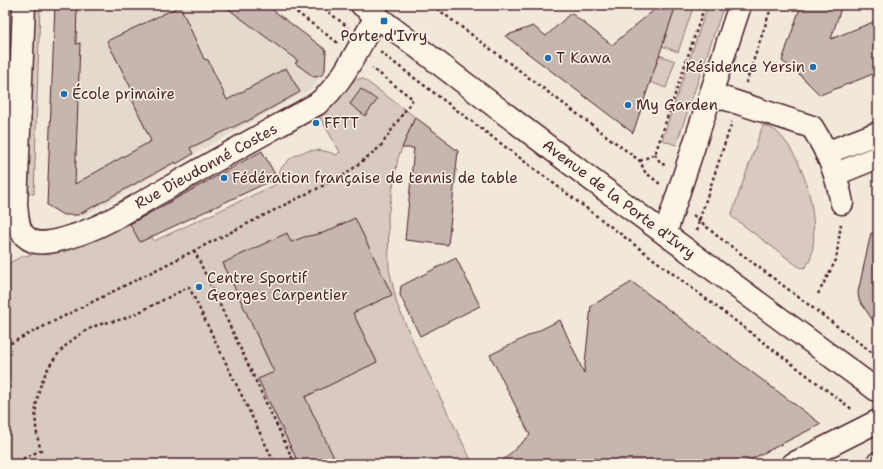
<svg xmlns="http://www.w3.org/2000/svg" width="883" height="469" font-family="'Shantell Sans',sans-serif">
<rect width="100%" height="100%" fill="#f1e8da"/>
<filter id="ink" filterUnits="userSpaceOnUse"><feTurbulence type="fractalNoise" baseFrequency=".025" numOctaves="2"/><feDisplacementMap in="SourceGraphic" scale="8" xChannelSelector="R" yChannelSelector="G"/><feConvolveMatrix kernelMatrix="1 2 1 2 8 2 1 2 1" color-interpolation-filters="sRGB"/></filter>
<g filter="url(#ink)">
<path fill="#e4d9cd" d="M55,5h211l60,46v8l-3,4 3,2v5l-14,18 -229,128 -20,-1 -3,-2v-4l-6,1 -7,-5z"/>
<path fill="#d8cac0" stroke="#917476" d="M8,5h10l-2,35h-9z
M31,5h9l-6,189 -10,-1z
M676,5h18l-16,47 -16,-6z
M708,5h16l-48,140 -14,-5z
M659,55l16,6 -9,27 -16,-6z
M6,61h9l-5,132h-5z
M362,78l53,39 -17,41 -10,57 1,54 8,35 17,40 59,120h-468v-199l16,-8 73,-20 44,-25 16,29 121,-56c1,-4 2,-11 5,-15 12,-19 36,-25 56,-15l4,-3 -23,-40 29,-28z
M763,125c7,2 13,5 18,11 24,27 36,74 32,110 -1,7 -2,17 -9,22l-5,-1 -68,-51z"/>
<path fill="#c7b6af" stroke="#4a1f2b" d="M55,5h22l-1,39 4,-1 -5,141 76,-43 -19,-42v-9l-25,-49 73,-35 24,53 4,1 19,40 59,-32 14,24 -54,30v-1l-56,27 3,6 -17,10 -1,-2 -97,53h-15l-16,-10z
M223,5h43l60,45 -1,20 -4,6 -7,1 -19,-14 3,-2z
M660,5h16l-43,128 -128,-97 28,-10 13,10 25,-23 41,32z
M801,5h41l-11,34 47,-19v52l-58,23 -22,-22 -16,-12z
M361,89l16,11 -12,16 -15,-12z
M415,117l32,24 -1,1 12,9 -10,94 -43,-5 9,-92h-12z
M262,151l15,27 -137,64 -10,-18z
M355,218l37,77 -39,18 24,49 -72,35 32,67h-38l-41,-85 16,-7 -51,-109 64,-30 4,9 13,-5 19,-4z
M871,233h7v95l-19,-28 -1,-8z
M456,258l24,48 -60,30 -20,-41 1,-9z
M632,282l81,61 108,81 -79,40h-243l31,-29 -40,-80 70,-35 24,53 7,-67z"/>
<g fill="none" stroke-linecap="round" stroke-linejoin="round">
<defs>
<path id="minor" d="M24,5l-8,200c2,15 1,30 17,36 12,6 48,-7 61,-13 24,-10 49,-27 72,-39 50,-29 101,-57 151,-85 26,-20 43,-60 60,-89
M711,94l101,33c17,27 24,46 30,76
M826,153l52,-20
M836,174l42,-17"/>
<path id="major" d="M362,5l230,175 286,211
M665,234l75,-229"/>
<path id="highway" d="M793,464l85,-43
M877,464l1,-1"/>
</defs>
<use href="#minor" stroke="#4a1f2b" stroke-width="25"/>
<use href="#major" stroke="#4a1f2b" stroke-width="25"/>
<use href="#highway" stroke="#4a1f2b" stroke-width="25"/>
<path stroke="#4a1f2b" stroke-width="2.5" stroke-dasharray="3 3" stroke-linecap="butt" d="M287,5l51,38
M319,5l29,22
M432,5l208,156 5,11 15,12
M380,52l473,358
M746,83l26,-78
M655,154l5,8 6,4
M640,161l15,-7 50,-149
M693,215l23,20 162,122
M697,231l2,-10 33,-99
M194,250l101,214
M818,294l18,-34 5,-37
M5,346l341,-172 34,-27 33,-48 -41,-31
M12,464l29,-14c-16,-48 4,-99 50,-122 11,-6 23,-6 35,-10 21,-9 42,-21 63,-31l86,177"/>
<use href="#minor" stroke="#fcf5e5" stroke-width="22"/>
<use href="#major" stroke="#fcf5e5" stroke-width="22"/>
<use href="#highway" stroke="#fcf5e5" stroke-width="22"/>
</g>
</g>
<g fill="#1f6fb2" stroke="#fcf5e5" stroke-width="1.5">
<rect x="380" y="17" width="8" height="8" rx="2"/>
<circle cx="548" cy="58" r="4"/>
<circle cx="813" cy="67" r="4"/>
<circle cx="64" cy="94" r="4"/>
<circle cx="628" cy="105" r="4"/>
<circle cx="316" cy="123" r="4"/>
<circle cx="224" cy="178" r="4"/>
<circle cx="199" cy="287" r="4"/>
</g>
<g text-anchor="middle" stroke-width="3" stroke-linejoin="round" paint-order="stroke">
<g font-size="15" fill="#4a1f2b" stroke="#fcf5e5" text-anchor="start">
<text x="384" y="41" text-anchor="middle">Porte d'Ivry</text>
<text x="556" y="63">T Kawa</text>
<text x="805" y="72" text-anchor="end">Résidence Yersin</text>
<text x="72" y="99">École primaire</text>
<text x="636" y="110">My Garden</text>
<text x="324" y="128">FFTT</text>
<text x="232" y="183">Fédération française de tennis de table</text>
<text x="207" y="283">Centre Sportif<tspan x="207" dy="17">Georges Carpentier</tspan></text>
</g>
<g font-size="15" fill="#4a1f2b" stroke="#fcf5e5">
<text transform="translate(206 166) rotate(-29)" y="5">Rue Dieudonné Costes</text>
<text transform="translate(619 199) rotate(37)" y="5">Avenue de la Porte d'Ivry</text>
</g>
</g>
<rect width="883" height="469" fill="none" stroke="#fcf5e5" stroke-width="20"/>
<rect x="10" y="10" width="863" height="449" fill="none" stroke="#4a1f2b" stroke-width="1.5" filter="url(#ink)"/>
</svg>
